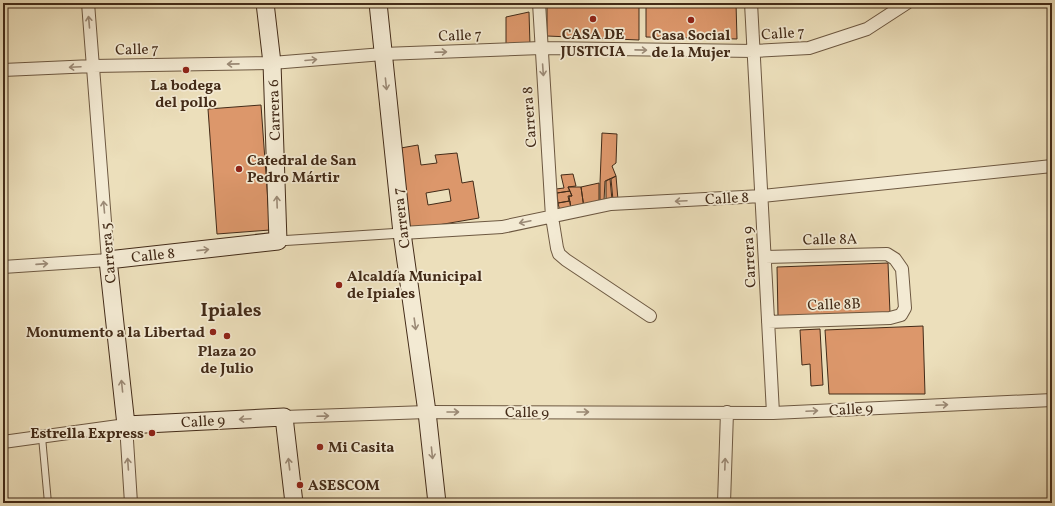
<svg xmlns="http://www.w3.org/2000/svg" width="1055" height="506" font-family="Vollkorn,serif">
<rect width="100%" height="100%" fill="#ecdfbb"/>
<filter id="stains"><feTurbulence type="fractalNoise" baseFrequency=".005" numOctaves="4"/><feColorMatrix values="0 0 0 0 .2 0 0 0 0 .09 0 0 0 0 .02 0 0 0 .5 -.17"/></filter>
<radialGradient id="worn" r=".72"><stop offset=".6" stop-color="#630" stop-opacity="0"/><stop offset="1" stop-color="#630" stop-opacity=".3"/></radialGradient>
<path fill="#dc976b" stroke="#432b18" fill-rule="evenodd" d="M547,3h92v37l-92,-4z
M646,3h90l1,36 -91,-2z
M529,12l1,33h-24v-28z
M261,105l9,125 -53,4 -9,-125z
M602,133l15,1 -1,29 -4,3 4,10 -11,5 -1,20h-4v-18z
M418,145l3,20 16,-2 -2,-8 22,-2 5,30 11,-2 6,37 -70,12 -14,-81zM449,189l2,12 -23,4 -2,-12z
M573,174l3,12 -8,1 2,4 -13,2 -1,-4 8,-1 -3,-13z
M616,176l2,24h-5l-2,-21z
M610,179l2,21h-6v-19z
M599,183v21l-15,4 -3,-21z
M568,187h13l3,21 -13,2 -2,-14h3z
M570,191l2,5h-4l1,5 -11,2 -1,-10z
M570,201l1,9 -11,2 -2,-9z
M888,263l2,50 -112,3 -1,-49z
M923,326l2,68h-96l-4,-64z
M820,329l3,56 -12,1 -1,-22 -8,1 -2,-35z"/>
<g fill="none" stroke-linecap="round" stroke-linejoin="round">
<defs>
<path id="service" d="M42,437l6,66"/>
<path id="pedestrian" d="M278,241l124,-8"/>
<path id="minor" d="M539,3l13,214 5,31 2,6 7,6 84,56
M751,3l22,410
M3,70l90,-4 179,-3 111,-9 158,-6 213,3 55,-3 58,-19 40,-26
M402,233l100,-6 109,-23 151,-8 290,-30
M765,257l122,-3 8,5 7,10 3,39 -4,7 -11,3 -122,4
M3,267l105,-7 -20,-257
M284,417l143,-5 346,1 279,-13
M3,442l123,-17 5,78
M724,503l3,-91"/>
<path id="secondary" d="M265,3l7,60 6,178 -170,19 18,165 158,-8 10,86
M378,3l24,230 25,179 10,91"/>
</defs>
<use href="#service" stroke="#6d5841" stroke-width="8"/>
<use href="#pedestrian" stroke="#6d5841" stroke-width="11"/>
<use href="#minor" stroke="#6d5841" stroke-width="14"/>
<use href="#secondary" stroke="#432b18" stroke-width="19"/>
<use href="#service" stroke="#f3ead3" stroke-width="6"/>
<use href="#pedestrian" stroke="#f3ead3" stroke-width="9"/>
<use href="#minor" stroke="#f3ead3" stroke-width="12"/>
<use href="#secondary" stroke="#f3ead3" stroke-width="17"/>
</g>
<defs><path id="oneway-shaft" d="M-6 0H5M1.5-3L5.5 0L1.5 3" fill="none" stroke-width="1.6" stroke-linecap="round" stroke-linejoin="round"/></defs>
<g stroke="#9b8a76">
<use href="#oneway-shaft" transform="translate(89 22) rotate(-95)"/>
<use href="#oneway-shaft" transform="translate(641 50) rotate(1)"/>
<use href="#oneway-shaft" transform="translate(441 52) rotate(-2)"/>
<use href="#oneway-shaft" transform="translate(311 60) rotate(-5)"/>
<use href="#oneway-shaft" transform="translate(233 64) rotate(179)"/>
<use href="#oneway-shaft" transform="translate(75 67) rotate(177)"/>
<use href="#oneway-shaft" transform="translate(543 70) rotate(86)"/>
<use href="#oneway-shaft" transform="translate(386 84) rotate(84)"/>
<use href="#oneway-shaft" transform="translate(681 201) rotate(177)"/>
<use href="#oneway-shaft" transform="translate(277 202) rotate(-92)"/>
<use href="#oneway-shaft" transform="translate(104 207) rotate(-95)"/>
<use href="#oneway-shaft" transform="translate(525 222) rotate(168)"/>
<use href="#oneway-shaft" transform="translate(203 250) rotate(-6)"/>
<use href="#oneway-shaft" transform="translate(42 264) rotate(-4)"/>
<use href="#oneway-shaft" transform="translate(415 324) rotate(82)"/>
<use href="#oneway-shaft" transform="translate(122 386) rotate(-96)"/>
<use href="#oneway-shaft" transform="translate(942 405) rotate(-3)"/>
<use href="#oneway-shaft" transform="translate(812 411) rotate(-3)"/>
<use href="#oneway-shaft" transform="translate(453 412)"/>
<use href="#oneway-shaft" transform="translate(583 412)"/>
<use href="#oneway-shaft" transform="translate(323 416) rotate(-2)"/>
<use href="#oneway-shaft" transform="translate(245 419) rotate(177)"/>
<use href="#oneway-shaft" transform="translate(432 453) rotate(84)"/>
<use href="#oneway-shaft" transform="translate(128 464) rotate(-94)"/>
<use href="#oneway-shaft" transform="translate(289 464) rotate(-97)"/>
<use href="#oneway-shaft" transform="translate(725 464) rotate(-88)"/>
</g>
<g fill="#8f2418" stroke="#f3ead3" stroke-width="1.5">
<circle cx="593" cy="19" r="4"/>
<circle cx="691" cy="20" r="4"/>
<circle cx="186" cy="70" r="4"/>
<circle cx="239" cy="169" r="4"/>
<circle cx="339" cy="285" r="4"/>
<circle cx="213" cy="332" r="4"/>
<circle cx="227" cy="336" r="4"/>
<circle cx="152" cy="433" r="4"/>
<circle cx="320" cy="447" r="4"/>
<circle cx="300" cy="485" r="4"/>
</g>
<g text-anchor="middle" stroke-width="3.5" stroke-linejoin="round" paint-order="stroke">
<g font-size="15" fill="#432b18" stroke="#f3ead3">
<text transform="translate(783 33) rotate(-4)" y="5">Calle 7</text>
<text transform="translate(460 35) rotate(-2)" y="5">Calle 7</text>
<text transform="translate(137 49) rotate(-1)" y="5">Calle 7</text>
<text transform="translate(274 110) rotate(-92)" y="5">Carrera 6</text>
<text transform="translate(529 117) rotate(-94)" y="5">Carrera 8</text>
<text transform="translate(727 198) rotate(-3)" y="5">Calle 8</text>
<text transform="translate(401 218) rotate(-97)" y="5">Carrera 7</text>
<text transform="translate(830 239) rotate(-1)" y="5">Calle 8A</text>
<text transform="translate(108 253) rotate(-95)" y="5">Carrera 5</text>
<text transform="translate(153 255) rotate(-6)" y="5">Calle 8</text>
<text transform="translate(749 257) rotate(-93)" y="5">Carrera 9</text>
<text transform="translate(834 304) rotate(-2)" y="5">Calle 8B</text>
<text transform="translate(851 409) rotate(-3)" y="5">Calle 9</text>
<text x="527" y="417">Calle 9</text>
<text transform="translate(203 421) rotate(-3)" y="5">Calle 9</text>
</g>
<g font-size="15" font-weight="bold" fill="#432b18" stroke="#f3ead3">
<text x="593" y="39">CASA DE<tspan x="593" dy="17">JUSTICIA</tspan></text>
<text x="691" y="40">Casa Social<tspan x="691" dy="17">de la Mujer</tspan></text>
<text x="186" y="90">La bodega<tspan x="186" dy="17">del pollo</tspan></text>
<text x="247" y="165" text-anchor="start">Catedral de San<tspan x="247" dy="17">Pedro Mártir</tspan></text>
<text x="347" y="281" text-anchor="start">Alcaldía Municipal<tspan x="347" dy="17">de Ipiales</tspan></text>
<text x="205" y="337" text-anchor="end">Monumento a la Libertad</text>
<text x="227" y="356">Plaza 20<tspan x="227" dy="17">de Julio</tspan></text>
<text x="144" y="438" text-anchor="end">Estrella Express</text>
<text x="328" y="452" text-anchor="start">Mi Casita</text>
<text x="308" y="490" text-anchor="start">ASESCOM</text>
</g>
<g font-size="19" font-weight="bold" fill="#432b18" stroke="#f3ead3">
<text x="231" y="316">Ipiales</text>
</g>
</g>
<rect width="1055" height="506" fill="none" stroke="#ecdfbb" stroke-width="16"/>
<rect x="4" y="4" width="1047" height="498" fill="none" stroke="#432b18" stroke-width="2"/>
<rect x="8" y="8" width="1039" height="490" fill="none" stroke="#432b18"/>
<rect width="100%" height="100%" filter="url(#stains)"/>
<rect width="100%" height="100%" fill="url(#worn)"/>
</svg>
